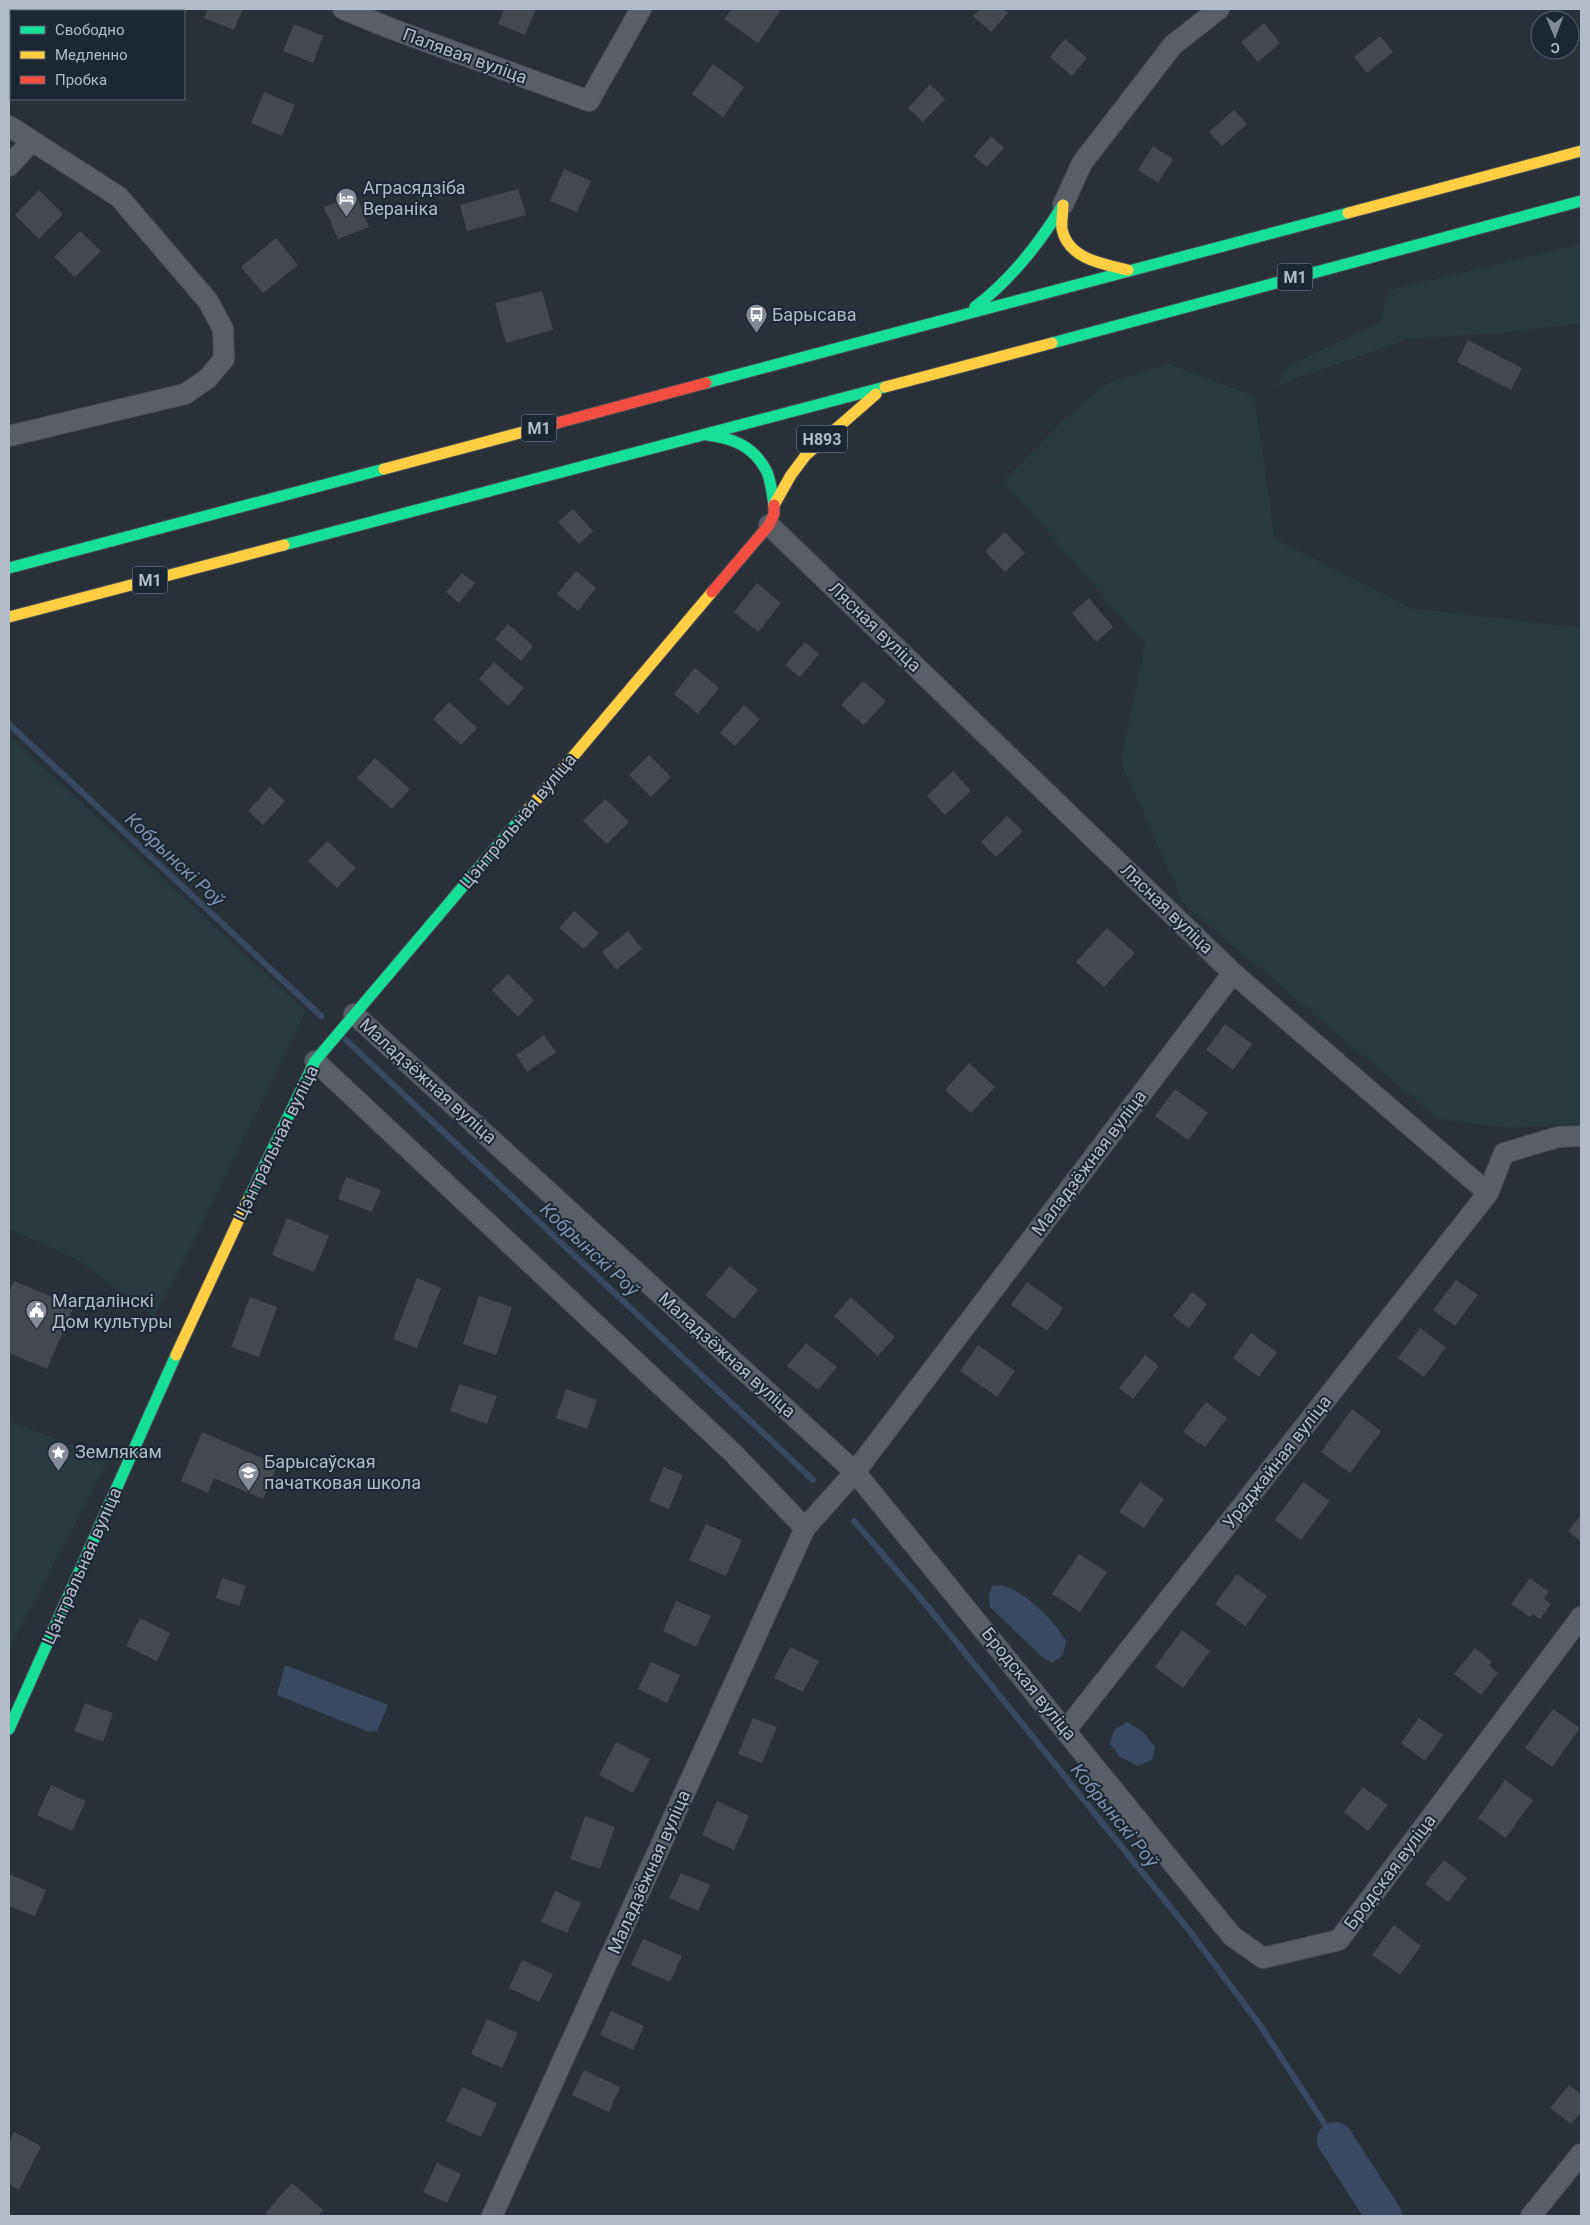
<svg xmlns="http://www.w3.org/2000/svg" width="1590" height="2225" font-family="Roboto,sans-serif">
<rect width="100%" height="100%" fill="#2a3038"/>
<path fill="#273a3e" d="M1581,244v79l-80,10 -93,6 -133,47 16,-21 89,-43 10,-32z
M1169,364l85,32 21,143 135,69 171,20v496l-70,4 -73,-9 -254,-215 -63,-142 24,-117 -141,-164 59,-61 45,-37z
M9,736l297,275 -125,256 -27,49 -77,-57 -68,-30z
M9,1421l100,38 -100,190z"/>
<path fill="#384963" d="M1001,1585c24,6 53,35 65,56l-3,14 -11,8 -11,-7 -51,-49 -1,-11 3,-10z
M285,1665l103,40 -11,26 -8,1 -92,-37z
M1127,1722l16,10 12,15 -3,13 -14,6 -18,-9 -10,-13 4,-14z"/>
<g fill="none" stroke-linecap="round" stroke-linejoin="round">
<path stroke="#384963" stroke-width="6" d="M9,724l312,292
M346,1040l467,440
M854,1521l74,86 260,322 72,96 75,115"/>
<path stroke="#384963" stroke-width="36" d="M1335,2140l49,76"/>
</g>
<path fill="#444950" d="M208,9h35l-9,21 -30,-12z
M504,9h32l-11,26 -27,-11z
M732,9h45l3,2 -22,32 -34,-24z
M980,9h23l5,4 -17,19 -18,-16z
M1264,23l16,20 -22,19 -17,-20z
M294,24l29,12 -10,27 -30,-12z
M1380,36l13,16 -26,21 -13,-16z
M1065,39l22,19 -15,18 -22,-19z
M713,64l31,23 -21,30 -31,-23z
M930,84l15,15 -22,23 -15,-14z
M264,92l31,13 -13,31 -31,-13z
M1234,110l13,14 -25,22 -13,-14z
M991,136l13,12 -17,19 -13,-11z
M1153,146l20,13 -15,24 -20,-13z
M564,169l27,12 -14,31 -27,-11z
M518,189l8,26 -59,16 -7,-26z
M39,190l24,24 -24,25 -24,-24z
M356,194l13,33 -31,12 -14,-32z
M80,231l21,20 -26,26 -21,-20z
M276,238l22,27 -35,28 -22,-26z
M542,291l11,39 -47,13 -11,-40z
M1468,340l54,28 -11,22 -54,-28z
M573,509l20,22 -14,13 -21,-22z
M1005,532l20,21 -20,19 -20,-21z
M576,571l20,17 -18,23 -21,-17z
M462,573l13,10 -16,20 -13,-11z
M757,583l24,20 -23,29 -24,-20z
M1089,598l24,29 -17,15 -24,-29z
M508,624l25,22 -12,15 -26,-22z
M805,642l14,12 -19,23 -15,-12z
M494,662l30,26 -16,18 -29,-27z
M695,668l24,20 -21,26 -24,-20z
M863,681l23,20 -22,24 -23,-20z
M449,702l28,26 -16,17 -28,-26z
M744,705l16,14 -25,27 -15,-13z
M649,755l22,22 -20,20 -22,-22z
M375,758l35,31 -18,20 -35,-31z
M953,771l18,20 -26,24 -18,-19z
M270,787l15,14 -22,24 -15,-14z
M605,799l24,23 -22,22 -24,-23z
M1007,816l16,15 -27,26 -15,-15z
M327,841l29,27 -19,20 -29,-27z
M574,911l25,22 -15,16 -25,-21z
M1107,928l28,25 -31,34 -28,-25z
M628,931l14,18 -26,21 -14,-18z
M508,974l26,26 -16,17 -26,-27z
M1225,1024l27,20 -19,26 -27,-20z
M544,1035l12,17 -29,20 -11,-17z
M969,1063l26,24 -24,26 -26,-23z
M1175,1089l33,24 -20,27 -33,-24z
M346,1177l35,13 -9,22 -34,-13z
M287,1218l42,18 -15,36 -42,-17z
M730,1266l28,24 -24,29 -29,-24z
M417,1278l24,10 -24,60 -24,-9z
M1456,1280l22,15 -23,31 -22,-16z
M14,1281l60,25 -27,63 -38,-16v-60z
M1027,1282l36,26 -16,23 -36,-26z
M1192,1292l15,12 -18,24 -16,-12z
M479,1296l33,11 -16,48 -33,-11z
M250,1297l27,10 -18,50 -28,-10z
M851,1297l44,40 -17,19 -44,-40z
M1420,1328l26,19 -22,30 -26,-19z
M1251,1333l26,19 -18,25 -26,-19z
M806,1343l31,24 -19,23 -31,-24z
M978,1345l37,26 -18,26 -37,-26z
M1145,1355l14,11 -26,33 -14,-11z
M459,1384l38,12 -10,28 -37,-13z
M566,1389l31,11 -10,29 -31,-11z
M1206,1402l21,16 -22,29 -22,-15z
M1352,1409l29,22 -31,42 -29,-21z
M202,1432l76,33 -15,34 -49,-21 -6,15 -27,-12z
M664,1467l19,8 -14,34 -20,-8z
M1140,1482l24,17 -20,29 -25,-16z
M1303,1482l27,19 -29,39 -26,-20z
M1581,1515v27l-13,-11z
M706,1524l36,16 -16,36 -37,-16z
M1079,1554l28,18 -27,40 -28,-18z
M1237,1574l30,22 -22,30 -30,-22z
M222,1578l24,8 -7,20 -23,-8z
M1530,1578l19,14 -5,6 7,6 -11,15 -7,-5 -3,3 -19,-13z
M676,1601l35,15 -15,31 -33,-16z
M140,1618l30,15 -13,28 -31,-15z
M1182,1630l28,21 -27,37 -28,-21z
M790,1647l29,14 -16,31 -29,-14z
M1475,1648l17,14 -3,3 9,8 -17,22 -27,-21z
M651,1662l29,13 -13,28 -29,-14z
M85,1703l28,10 -10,29 -29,-11z
M1553,1709l27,19 -28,39 -27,-19z
M753,1718l24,9 -15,36 -24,-9z
M1419,1718l24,17 -18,26 -24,-18z
M616,1742l34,17 -17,34 -34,-18z
M1505,1780l28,20 -27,38 -28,-20z
M51,1785l35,16 -14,30 -35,-16z
M1363,1787l25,18 -20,26 -24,-19z
M717,1801l32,15 -15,34 -32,-15z
M585,1816l30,11 -15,42 -30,-10z
M1444,1860l23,18 -19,24 -23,-18z
M681,1873l29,12 -12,26 -29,-13z
M9,1874l37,16 -11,26 -26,-10z
M555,1891l26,12 -14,30 -26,-11z
M1394,1925l27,21 -21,29 -28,-20z
M643,1939l39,17 -12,26 -39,-17z
M522,1960l31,14 -14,28 -30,-14z
M611,2011l33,15 -11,24 -33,-15z
M487,2019l31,14 -16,35 -31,-14z
M584,2070l36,17 -11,25 -37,-17z
M1569,2085l12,9v18l-10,12 -21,-16z
M462,2087l35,16 -16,34 -35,-16z
M14,2132l27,14 -22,44 -10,-6v-41z
M437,2163l24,11 -14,29 -24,-11z
M292,2183l31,27 -5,6h-49l-4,-3z"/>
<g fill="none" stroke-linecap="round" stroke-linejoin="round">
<defs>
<path id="street" d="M343,9l49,20 197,72 52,-92
M9,126l110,71 89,104 15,28 1,30 -17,20 -22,15 -176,42
M9,166l23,-25
M1063,205l19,-42 91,-118 46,-36
M769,525l464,448 255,220 16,-40 54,-16 23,-1
M354,1014l501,458 377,464 31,22 76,-18 242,-323
M315,1061l418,392 72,75
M1066,1730l422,-537
M492,2216l313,-688 50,-56 378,-499
M1531,2216l50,-62"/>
<path id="fast" d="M975,307c37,-28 64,-63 88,-102
M1052,343l529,-142
M706,383l642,-170
M707,435c26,3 46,11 59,35 5,9 6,24 8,35
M284,545l601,-158
M9,568l375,-99
M248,1200l67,-139 212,-250
M9,1729l167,-374"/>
<path id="slow" d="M1063,205c0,8 -2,16 -1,24 6,30 41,35 66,41
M1348,213l233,-62
M885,387l167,-44
M384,469l173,-46
M774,505l17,-30 15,-20 70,-61
M9,617l275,-72
M527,811l185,-219
M176,1355l72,-155"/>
<path id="jam" d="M557,423l149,-40
M712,592l57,-67 5,-11v-9"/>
</defs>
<use href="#street" stroke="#484c53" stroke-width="22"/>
<use href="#fast" stroke="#484c53" stroke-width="13"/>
<use href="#slow" stroke="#484c53" stroke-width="13"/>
<use href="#jam" stroke="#484c53" stroke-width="13"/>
<use href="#street" stroke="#5a5e66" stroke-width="20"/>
<use href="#fast" stroke="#16e098" stroke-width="11"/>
<use href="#slow" stroke="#ffcf43" stroke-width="11"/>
<use href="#jam" stroke="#f24e42" stroke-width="11"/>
</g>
<defs>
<symbol id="hotel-pin" viewBox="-11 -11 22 30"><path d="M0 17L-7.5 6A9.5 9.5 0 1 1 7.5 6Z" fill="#848b96" stroke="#1d2633"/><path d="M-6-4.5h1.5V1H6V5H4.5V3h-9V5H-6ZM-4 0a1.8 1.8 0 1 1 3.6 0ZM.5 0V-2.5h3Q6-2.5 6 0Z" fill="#fff"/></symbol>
<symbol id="bus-pin" viewBox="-11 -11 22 30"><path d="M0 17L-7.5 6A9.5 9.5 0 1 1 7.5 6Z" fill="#848b96" stroke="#1d2633"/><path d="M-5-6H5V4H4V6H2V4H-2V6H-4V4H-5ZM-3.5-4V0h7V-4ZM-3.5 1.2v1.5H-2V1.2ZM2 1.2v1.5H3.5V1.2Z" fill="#fff"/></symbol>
<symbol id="civic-pin" viewBox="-11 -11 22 30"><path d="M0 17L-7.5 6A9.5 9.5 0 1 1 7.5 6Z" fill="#848b96" stroke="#1d2633"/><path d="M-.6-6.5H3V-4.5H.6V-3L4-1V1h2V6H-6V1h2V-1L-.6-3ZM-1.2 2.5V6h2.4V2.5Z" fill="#fff"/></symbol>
<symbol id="sight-pin" viewBox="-11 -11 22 30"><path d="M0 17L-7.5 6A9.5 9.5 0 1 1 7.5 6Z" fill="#848b96" stroke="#1d2633"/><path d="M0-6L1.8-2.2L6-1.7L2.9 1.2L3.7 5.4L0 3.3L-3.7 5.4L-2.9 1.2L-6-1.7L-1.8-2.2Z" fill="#fff"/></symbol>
<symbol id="school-pin" viewBox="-11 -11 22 30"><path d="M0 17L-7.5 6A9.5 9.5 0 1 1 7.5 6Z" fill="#848b96" stroke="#1d2633"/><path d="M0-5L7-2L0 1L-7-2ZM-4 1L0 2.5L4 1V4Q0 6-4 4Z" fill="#fff"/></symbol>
</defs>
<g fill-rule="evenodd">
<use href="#hotel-pin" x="334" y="186" width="25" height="34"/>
<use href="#bus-pin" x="744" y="302" width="25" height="34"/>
<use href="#civic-pin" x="24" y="1298" width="25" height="34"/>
<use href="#sight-pin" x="46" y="1440" width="25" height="34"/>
<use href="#school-pin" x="236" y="1460" width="25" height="34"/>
</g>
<g text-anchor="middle" stroke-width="4" stroke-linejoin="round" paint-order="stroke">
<g fill="#1d2633" stroke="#878f9c" stroke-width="1">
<rect x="1277.5" y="263.5" width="35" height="27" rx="4"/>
<rect x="521.5" y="414.5" width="35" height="27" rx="4"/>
<rect x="797" y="425.5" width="50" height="27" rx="4"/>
<rect x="132.5" y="566.5" width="35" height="27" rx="4"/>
</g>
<g font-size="16" font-weight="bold" fill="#b4bcc9">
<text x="1295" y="283">М1</text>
<text x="539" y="434">М1</text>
<text x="822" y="445">Н893</text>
<text x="150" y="586">М1</text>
</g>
<g font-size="18" fill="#b4bcc9" stroke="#1d2633">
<text transform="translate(465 56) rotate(20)" y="6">Палявая вуліца</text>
<text transform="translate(875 627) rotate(44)" y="6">Лясная вуліца</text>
<text transform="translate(518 821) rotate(-50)" y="6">Цэнтральная вуліца</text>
<text transform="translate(1167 909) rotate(44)" y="6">Лясная вуліца</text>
<text transform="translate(428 1081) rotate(42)" y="6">Маладзёжная вуліца</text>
<text transform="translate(276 1143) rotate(-64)" y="6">Цэнтральная вуліца</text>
<text transform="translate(1089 1163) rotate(-53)" y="6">Маладзёжная вуліца</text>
<text transform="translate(727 1355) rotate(42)" y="6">Маладзёжная вуліца</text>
<text transform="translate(1277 1462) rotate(-52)" y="6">Ураджайная вуліца</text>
<text transform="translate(82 1566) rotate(-66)" y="6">Цэнтральная вуліца</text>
<text transform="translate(1029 1684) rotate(51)" y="6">Бродская вуліца</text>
<text transform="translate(649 1872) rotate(-66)" y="6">Маладзёжная вуліца</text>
<text transform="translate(1390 1872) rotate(-53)" y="6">Бродская вуліца</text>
</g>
<g font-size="18" fill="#b4bcc9" stroke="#1d2633" text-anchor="start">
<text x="363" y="194">Аграсядзіба<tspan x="363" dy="21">Вераніка</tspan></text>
<text x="772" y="321">Барысава</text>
<text x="52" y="1307">Магдалінскі<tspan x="52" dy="21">Дом культуры</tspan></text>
<text x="75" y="1458">Землякам</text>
<text x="264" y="1468">Барысаўская<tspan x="264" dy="21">пачатковая школа</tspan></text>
</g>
<g font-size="19" font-style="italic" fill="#7c92b1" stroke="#1d2633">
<text transform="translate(175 859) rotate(43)" y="7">Кобрынскі Роў</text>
<text transform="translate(590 1249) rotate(43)" y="7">Кобрынскі Роў</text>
<text transform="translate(1115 1815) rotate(51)" y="7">Кобрынскі Роў</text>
</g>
</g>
<rect width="1590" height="2225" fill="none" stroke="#b4bcc9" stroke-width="20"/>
<rect x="10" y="10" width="175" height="90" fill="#1d2633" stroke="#59626f"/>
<rect x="20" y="26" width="25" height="8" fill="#16e098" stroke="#59626f"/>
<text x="55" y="35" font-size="15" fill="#b4bcc9">Свободно</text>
<rect x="20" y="51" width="25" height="8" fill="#ffcf43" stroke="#59626f"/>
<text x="55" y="60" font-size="15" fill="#b4bcc9">Медленно</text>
<rect x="20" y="76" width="25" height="8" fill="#f24e42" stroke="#59626f"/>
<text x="55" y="85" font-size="15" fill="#b4bcc9">Пробка</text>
<g transform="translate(1555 35) rotate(179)"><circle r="24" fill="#1d2633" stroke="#59626f"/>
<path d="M0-4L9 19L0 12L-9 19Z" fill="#848b96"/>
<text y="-8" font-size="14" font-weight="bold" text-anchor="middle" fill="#b4bcc9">С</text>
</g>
</svg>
